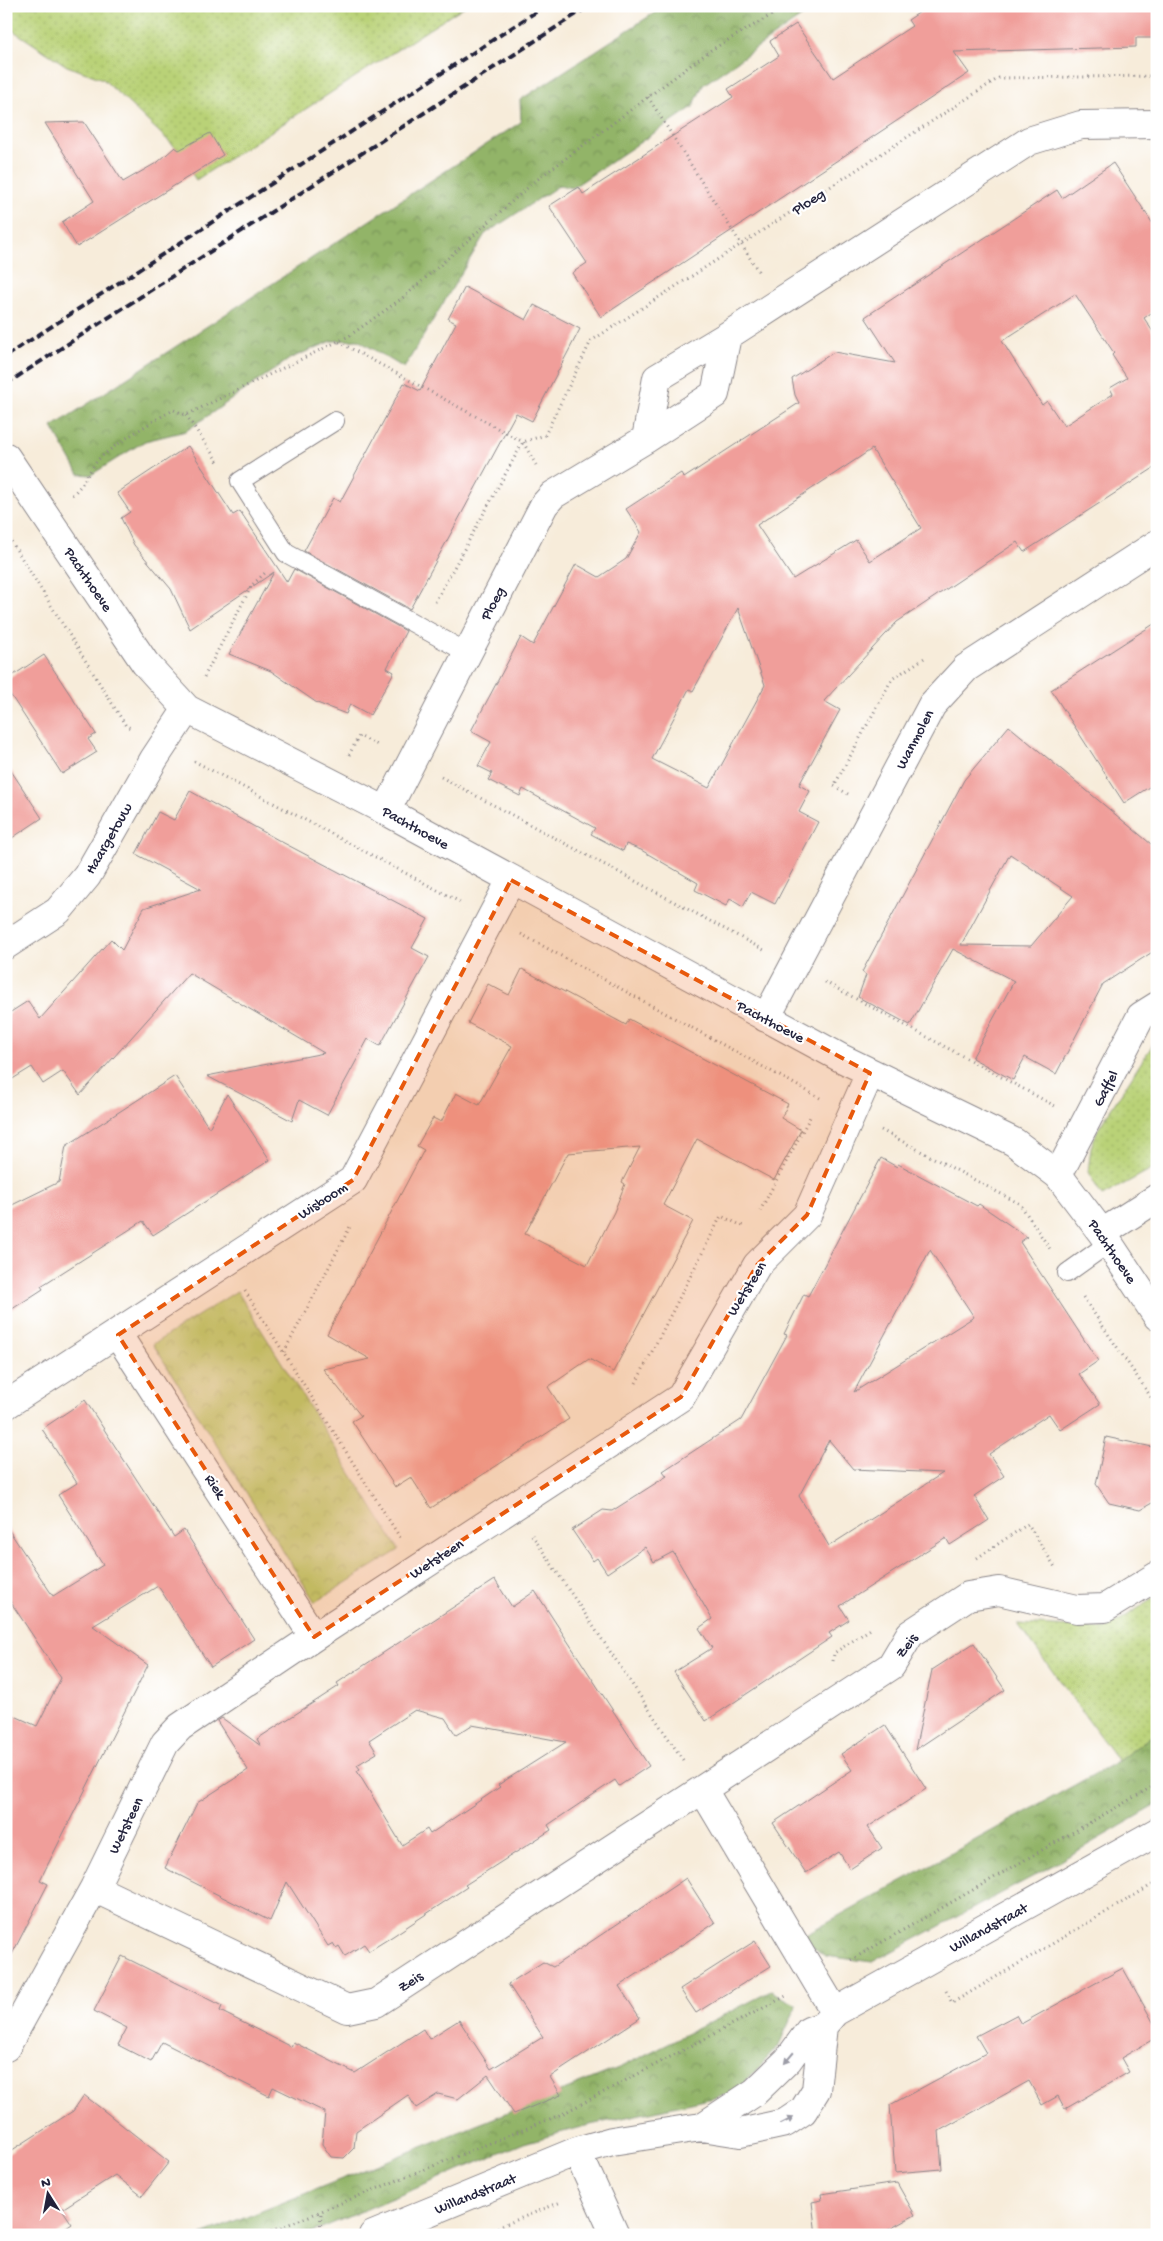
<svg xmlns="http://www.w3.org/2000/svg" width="1163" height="2241" font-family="'Gochi Hand',sans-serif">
<defs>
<pattern id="grass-dots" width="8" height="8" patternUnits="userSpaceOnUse" patternTransform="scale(1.25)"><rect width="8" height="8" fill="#b9d277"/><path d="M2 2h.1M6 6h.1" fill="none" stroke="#9fb468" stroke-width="1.8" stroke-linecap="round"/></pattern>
<pattern id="forest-crowns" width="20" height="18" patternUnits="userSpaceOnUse" patternTransform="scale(1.25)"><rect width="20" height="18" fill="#92b468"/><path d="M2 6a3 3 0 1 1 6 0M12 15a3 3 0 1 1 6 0" fill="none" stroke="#779257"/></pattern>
<pattern id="park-crowns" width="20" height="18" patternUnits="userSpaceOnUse" patternTransform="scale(1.25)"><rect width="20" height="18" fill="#b9d277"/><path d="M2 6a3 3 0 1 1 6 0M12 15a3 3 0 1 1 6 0" fill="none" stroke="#9fb468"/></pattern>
</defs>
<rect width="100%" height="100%" fill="#fff"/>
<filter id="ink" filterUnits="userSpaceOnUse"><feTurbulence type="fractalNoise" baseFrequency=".02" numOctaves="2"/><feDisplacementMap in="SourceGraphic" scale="10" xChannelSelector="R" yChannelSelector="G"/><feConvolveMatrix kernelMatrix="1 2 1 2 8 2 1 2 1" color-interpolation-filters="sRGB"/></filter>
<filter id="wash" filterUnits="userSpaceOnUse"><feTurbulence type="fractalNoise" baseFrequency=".0096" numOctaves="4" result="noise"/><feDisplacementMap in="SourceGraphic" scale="20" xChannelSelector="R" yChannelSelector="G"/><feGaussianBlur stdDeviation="1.12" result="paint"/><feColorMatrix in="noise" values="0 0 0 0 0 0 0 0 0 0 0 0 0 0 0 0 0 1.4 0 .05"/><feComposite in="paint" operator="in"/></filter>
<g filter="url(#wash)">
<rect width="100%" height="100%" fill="#f7ecda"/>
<path fill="url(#grass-dots)" stroke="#6e7a59" d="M6,6h459l-269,174 -21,-33 -72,-68 -36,-13 -61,-40z
M1157,1038v128l-55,30 -14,-24 3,-25 7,-18z
M1157,1596v136l-39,29 -100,-137 88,5z"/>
<path fill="url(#forest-crowns)" stroke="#5a6b52" d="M665,6h152l-114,79 -10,22 -121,81 -12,-3 -75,49 -81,134 -46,-28 -26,1 -41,17 -105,73 -41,10 -54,34 -12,-1 -27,-47 469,-305 -1,-22z
M1157,1732v73l-123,71 -162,86 -47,-6 -16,-12 -5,-9 314,-174z
M771,1991l26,14 -19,42 -33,35 -17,13 -147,32 -57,16 -219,92h-103l419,-168z"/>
<path fill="url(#park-crowns)" stroke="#6e7a59" d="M237,1291l162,259 -84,52 -162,-258z"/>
<g id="blocks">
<path fill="#f09e9a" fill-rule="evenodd" d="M929,6h227v32h-20v9l-182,5 15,21 -368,244 -29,-44 15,-10 -38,-57 30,-19 4,7 150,-97 -5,-8 51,-33 -9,-15 26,-17 37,54 79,-52 -4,-6z
M84,122l39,60 35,-20 17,-15 4,3 31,-17 13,22 -146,92 -15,-25 32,-21 -49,-78z
M1113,163l44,67v79l-13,9 13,20v128l-133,86 -7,-10 -120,80 -73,79 16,9 -41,75 11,6 -11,21 19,10 -43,82 -24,-12 -8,15 -13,-8 -4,7 -31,-16 3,-7 -57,-33 -15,-6 -3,7 -32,-17 4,-6 -72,-39 -3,7 -32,-16 4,-7 -14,-7 13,-24 -20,-11 50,-94 12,8 43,-81 23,13 27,-18 15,-27 -15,-23 55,-36 3,5 115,-75 -4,-8 -3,-16 42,-27 61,11 -30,-46 192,-127 5,8zM1075,294l39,59 -2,2 15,23 -17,10 3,6 -49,32 -17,-25 -5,4 -40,-64zM872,449l49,79 -51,33 -14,-21 -63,39 -36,-54zM738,608l27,77 -56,103 -57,-29 37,-70 4,2z
M465,287l61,33 8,-15 46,24 -48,92 -16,-8 -106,196 -106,-58 29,-53 7,4 64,-119 16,8 36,-68 -8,-4z
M188,446l45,69 7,-4 47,71 7,-13 112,62 -19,37 7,4 -24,43 -20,-11 -4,10 -29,-11 -46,-32 -42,-17 45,-82 -84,57 -19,-40 -37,-44 -13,-27 9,-6 -13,-19z
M1157,622v160l-33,21 -73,-113z
M44,655l52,79 -8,5 9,13 -35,22 -56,-86v-8z
M1009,726l148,123v100l-54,35 -47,90 -31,-17 -12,23 -41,-22 42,-77 -61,-32 -43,76 -52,-28 8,-22 -4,-3 102,-192zM1010,854l63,42 -42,50 -70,-1z
M6,763l36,55 -36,24z
M190,791l90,50 148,78 -16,29 17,9 -49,89 -12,-7 -41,76 -28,-15 -7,21 -85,-45 117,-23 -135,-80 -109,122 -17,-24 -20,13 -11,-17 -26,16v-68l22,-14 12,18 71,-80 11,11 22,-42 57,-19 -65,-35 22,-42 16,8z
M522,969l104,56 3,-6 159,85 -7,14 20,12 -27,50 -77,-41 -34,66 30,16 -80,151 -24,-13 -41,28 21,32 -138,89 -20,-31 -16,10 -43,-66 9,-5 -38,-47 47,-10 -43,-25 97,-184 -7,-4 16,-28 8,4 15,-29 23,12 33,-59 -44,-23 20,-39 21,11zM640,1147l-18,35 3,2 -11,28 -27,53 -62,-31 43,-81z
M175,1076l34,52 18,-34 43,66 -117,75 -10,-14 -102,65 2,3 -37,24v-105l53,-26 7,-36z
M881,1158l16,9 1,-3 79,42 2,-2 48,33 -7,5 78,119 -19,13 21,30 -40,26 -11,-16 -60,40 15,22 -30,20 15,24 -39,25 -4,-7 -106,68 9,14 -20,13 3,4 -126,84 -32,-49 38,-24 -13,-20 13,-9 -39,-67 -19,10 -9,-15 -38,26 -10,-15 -4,3 -21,-31 31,-20 9,1 55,-35 -4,-5 78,-51 46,-85 -3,-1 20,-40 4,2zM930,1250l44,67 -120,75zM829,1440l24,29 90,4 -114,73 -30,-50z
M85,1400l89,137 10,-7 70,109 -43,28 -53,-81 -65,40 55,39 -108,215 8,4 -42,82v-254l31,14 24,-48 -55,-83v-69l47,70 50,-31 -45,-70 19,-12 -35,-54z
M1106,1437l51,11v52l-17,10 -31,-7 -13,-19z
M495,1580l17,27 23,-16 114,175 -30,20 -4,-6 -67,45 3,5 -86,55 2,2 -74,49 -24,15 -5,-7 -19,12 -6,-10 -3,2 -3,-5 -5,3 -41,-64 -17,39 -105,-53 32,-65 51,-33 -31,-49 5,-3 39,28 -4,-7 82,-53 -2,-3zM415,1710l30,8 11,17 16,-10 94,17 -68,43 2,2 -70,47 -3,-5 -25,16 -45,-74 3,-2 -3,-4 20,-12 -8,-13z
M974,1643l31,47 -90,60 17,-80z
M885,1725l41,64 -58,38 14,21 -32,21 -11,-17 -33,21 -33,-50 79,-53 -11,-16z
M686,1878l29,45 -96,63 21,32 -90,59 11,18 -47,19 -26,-39 -30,24 -20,-5 -22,14 -8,-13 -52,36 -2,17 -10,10 -13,-1 -9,-13 3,-32 -52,-25 -4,9 -107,-54 -11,20 -33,-17 9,-17 -33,-17 28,-55 100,50 -2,5 71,36 2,-5 62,31 68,-44 6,10 30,-19 32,49 52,-32 -35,-53 35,-22 10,5z
M755,1941l16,25 -75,47 -16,-24z
M1123,1968l34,61v8l-36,21 8,14 -64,37 -7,-13 -16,9 -13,-24 -90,50 3,38 -47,4 -5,-68 96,-52 -10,-17 40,-21 5,9z
M84,2095l85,67 -27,34 -27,-21 -53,34 10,15 -16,11h-50v-81l67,-43z
M897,2183l18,32 -36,20h-63l-4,-33 10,-2 -1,-6z"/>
</g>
</g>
<g filter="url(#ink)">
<use href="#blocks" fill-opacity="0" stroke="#8c878a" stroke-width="1"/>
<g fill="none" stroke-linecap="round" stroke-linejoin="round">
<defs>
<path id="lane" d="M335,421l-95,60 46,72 180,99
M1067,1273l42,-30"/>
<path id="street" d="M646,439l11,-61 70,-42 302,-195 52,-16 76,-1
M6,457l139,206 42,46 199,102 455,247 173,84 44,33 44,58 55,83
M386,811l158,-306 9,-10 93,-56 69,-45 12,-58
M6,945l52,-34 29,-35 67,-117 33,-50
M766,1018l166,-313 34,-37 191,-124
M1058,1175l83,-159 16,-10
M1102,1233l55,-35
M118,1335l196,302
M6,1405l347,-225 158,-300
M703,1790l132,222
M94,1888l253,121 29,-6 515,-337 19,-32 58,-38 31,-5 78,18 28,-1 52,-32
M6,2047l88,-159 71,-145 15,-16 134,-90 367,-240 76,-132 50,-50 63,-142
M702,2127l53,-35 33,-32 21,-29 14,-5 12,-14 322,-180
M577,2151l38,84
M373,2235l204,-84 35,-10 69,-11 21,-3 38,6 45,-10 18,-12 13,-21 7,-64"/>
</defs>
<use href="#lane" stroke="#8c878a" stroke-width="20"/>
<use href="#street" stroke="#8c878a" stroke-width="30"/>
<path stroke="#8c878a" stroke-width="3" stroke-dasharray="1 4" stroke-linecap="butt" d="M648,97l112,177
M339,342l184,100 13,23
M186,415l32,47
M72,495c12,-10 16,-24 26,-35 11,-12 60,-43 76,-50l12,5 163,-79 55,-39 130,-115 177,-132 76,-44
M6,533l120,193 7,3
M435,602l88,-160 22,-7 46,-94 408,-263 158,-2
M204,677l48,-92 13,-12
M349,755l10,-19 21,10
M194,761l266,141
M441,777l323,173
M848,794l-14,-8 58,-107 34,-22
M521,934l299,164
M825,982l230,124
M881,1130l139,74 30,45
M760,1211l50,-94
M245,1291l156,248
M1083,1297l74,109
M284,1352l67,-127
M636,1383l85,-167 24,11
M532,1535l151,225
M977,1558l51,-34 27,43
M833,1661l1,-8 38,-25
M851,1960l306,-176
M946,1991l6,12 205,-121
M262,2235l300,-121 224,-118
M320,2235l1,-24
M479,2235l82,-33"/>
<use href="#lane" stroke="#fff" stroke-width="18"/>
<use href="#street" stroke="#fff" stroke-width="28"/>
<path stroke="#22223b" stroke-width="4" stroke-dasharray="8 4" stroke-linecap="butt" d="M6,356l539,-350
M6,384l583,-378"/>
</g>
<defs><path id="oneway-solid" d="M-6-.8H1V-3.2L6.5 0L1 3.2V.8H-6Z" transform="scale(1.25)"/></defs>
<g fill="#9c9ca7">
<use href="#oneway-solid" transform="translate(789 2058) rotate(130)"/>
<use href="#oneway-solid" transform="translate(787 2121) rotate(-27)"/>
</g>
</g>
<path fill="#e8590c" fill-opacity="0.2" stroke="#e8590c" stroke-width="4" stroke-dasharray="10 6" stroke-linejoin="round" d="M511,880l359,193 -63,142 -50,50 -76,132 -367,240 -196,-302 235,-155z"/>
<g text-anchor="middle" stroke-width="4.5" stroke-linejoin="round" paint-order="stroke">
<g font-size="15" fill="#22223b" stroke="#fff">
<text transform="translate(808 201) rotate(-33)" y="5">Ploeg</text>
<text transform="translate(89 579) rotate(56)" y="5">Pachthoeve</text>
<text transform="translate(492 603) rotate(-62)" y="5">Ploeg</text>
<text transform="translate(914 739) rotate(-62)" y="5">Wanmolen</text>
<text transform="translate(416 827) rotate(29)" y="5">Pachthoeve</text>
<text transform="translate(108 838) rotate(-60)" y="5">Haargetouw</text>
<text transform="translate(771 1021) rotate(28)" y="5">Pachthoeve</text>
<text transform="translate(1105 1088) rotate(-63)" y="5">Gaffel</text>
<text transform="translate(322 1200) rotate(-33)" y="5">Wisboom</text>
<text transform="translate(1113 1251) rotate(56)" y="5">Pachthoeve</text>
<text transform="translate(746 1288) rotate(-58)" y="5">Wetsteen</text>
<text transform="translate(216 1486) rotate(57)" y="5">Riek</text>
<text transform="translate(436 1558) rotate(-33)" y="5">Wetsteen</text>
<text transform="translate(906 1645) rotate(-53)" y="5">Zeis</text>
<text transform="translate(125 1825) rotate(-64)" y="5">Wetsteen</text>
<text transform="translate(988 1927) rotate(-29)" y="5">Willandstraat</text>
<text transform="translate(410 1981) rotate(-33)" y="5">Zeis</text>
<text transform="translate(475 2193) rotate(-22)" y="5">Willandstraat</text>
</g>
</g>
<rect width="1163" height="2241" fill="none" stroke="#fff" stroke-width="25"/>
<g transform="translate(48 2194) rotate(349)" stroke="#ffffff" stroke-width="4" paint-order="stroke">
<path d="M0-4L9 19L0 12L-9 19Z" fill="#22223b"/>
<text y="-8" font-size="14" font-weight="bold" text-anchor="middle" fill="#22223b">N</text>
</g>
</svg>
